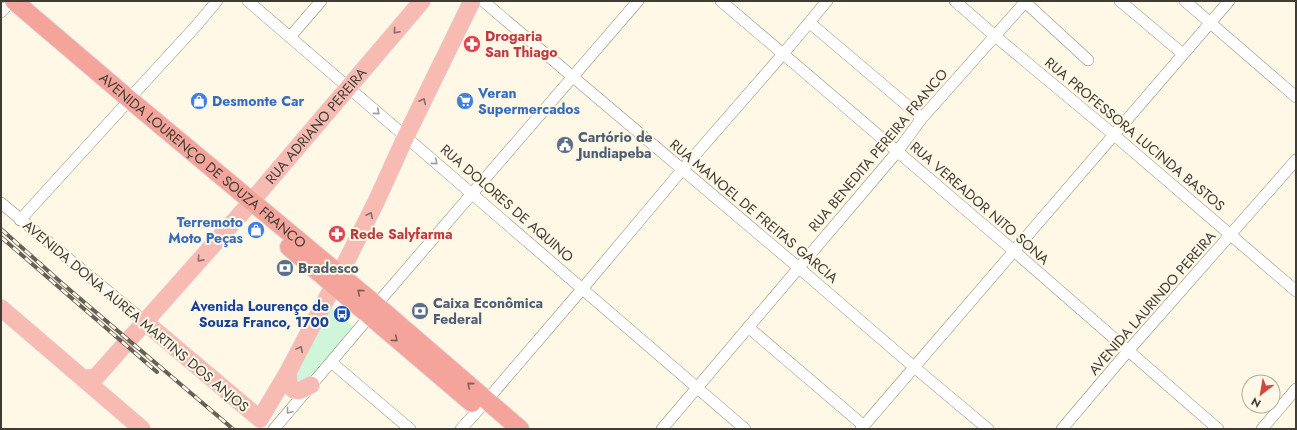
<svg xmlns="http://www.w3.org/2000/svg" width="1297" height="430" font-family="Jost,sans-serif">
<rect width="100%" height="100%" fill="#fff8e7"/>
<path fill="#d0f6da" d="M331,307l22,19 -44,53 -14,5v-9z"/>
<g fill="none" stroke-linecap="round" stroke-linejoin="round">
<defs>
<path id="minor" d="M248,1l497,428
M483,1l316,267 115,99 74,62
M721,1l293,250 204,178
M955,1l40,35 119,99 182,156
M1120,1l63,53
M1185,1l111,96
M1025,2l63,58
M1,12l4,-4
M810,23l112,95
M290,37l31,-36
M129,99l67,-73 21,-25
M1,203l144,119
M20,220l103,-113
M376,305l262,-304
M748,327l116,99
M331,362l79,67
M487,400l96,-112 99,-118 101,-116 44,-53
M274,429l95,-112
M461,429l18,-20
M662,429l235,-277 25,-34 104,-117
M861,429l368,-428
M1062,429l66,-78 168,-191
M1262,429l34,-40"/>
<g id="primary">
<path d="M1,308l141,121"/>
<path d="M145,322l115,97 28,-47 62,-118 26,-52 30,-66 66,-135"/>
<path d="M288,372l1,13 5,5 5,1 12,-6"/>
<path id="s1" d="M84,379l12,-2 149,-168 177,-208"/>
</g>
<g id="trunk">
<path id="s2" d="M14,1l115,98 247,206 144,124"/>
<path d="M289,247l183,156"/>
</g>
</defs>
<use href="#minor" stroke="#928a77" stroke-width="12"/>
<use href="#primary" stroke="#e0e0df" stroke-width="18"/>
<use href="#trunk" stroke="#e0e0df" stroke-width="20"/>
<use href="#minor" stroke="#fff" stroke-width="11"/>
<use href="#primary" stroke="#f7bbb4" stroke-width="17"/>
<use href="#trunk" stroke="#f4a49b" stroke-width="18"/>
<defs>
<path id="rail" d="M1,229l63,56 169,144
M1,237l156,135"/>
</defs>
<use href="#rail" stroke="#656158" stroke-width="4"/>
<use href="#rail" stroke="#fff8e7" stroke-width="2.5" stroke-dasharray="8" stroke-linecap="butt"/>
</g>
<defs><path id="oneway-chevron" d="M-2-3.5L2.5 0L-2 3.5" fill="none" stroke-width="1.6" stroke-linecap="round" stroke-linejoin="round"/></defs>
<g stroke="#896f67">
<use href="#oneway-chevron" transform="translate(396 31) rotate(131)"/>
<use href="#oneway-chevron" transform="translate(423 101) rotate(-64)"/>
<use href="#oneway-chevron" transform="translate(370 215) rotate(-63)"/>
<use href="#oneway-chevron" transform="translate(200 259) rotate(132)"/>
<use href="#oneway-chevron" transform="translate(300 349) rotate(-62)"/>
</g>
<g stroke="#9f9e9a">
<use href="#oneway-chevron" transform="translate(377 112) rotate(40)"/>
<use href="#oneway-chevron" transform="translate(435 162) rotate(41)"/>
<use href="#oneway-chevron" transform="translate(289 411) rotate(130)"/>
</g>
<g stroke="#7e6058">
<use href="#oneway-chevron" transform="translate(360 292) rotate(-140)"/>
<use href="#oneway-chevron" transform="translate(395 339) rotate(40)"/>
<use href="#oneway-chevron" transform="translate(470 385) rotate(-140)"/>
</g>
<defs>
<symbol id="pharmacy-disc" viewBox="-11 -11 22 22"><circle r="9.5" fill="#e0444e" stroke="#fff8e7"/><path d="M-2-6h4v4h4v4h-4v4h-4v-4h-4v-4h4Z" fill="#fff"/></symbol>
<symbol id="shop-disc" viewBox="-11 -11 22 22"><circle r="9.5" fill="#3f7fe0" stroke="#fff8e7"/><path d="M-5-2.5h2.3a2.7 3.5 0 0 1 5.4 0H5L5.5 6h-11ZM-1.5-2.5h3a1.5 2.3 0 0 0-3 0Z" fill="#fff"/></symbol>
<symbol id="supermarket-disc" viewBox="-11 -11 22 22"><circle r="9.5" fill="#3f7fe0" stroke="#fff8e7"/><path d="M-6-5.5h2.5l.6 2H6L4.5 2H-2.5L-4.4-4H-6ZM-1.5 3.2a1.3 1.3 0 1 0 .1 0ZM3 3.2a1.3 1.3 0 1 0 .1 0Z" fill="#fff"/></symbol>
<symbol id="civic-disc" viewBox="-11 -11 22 22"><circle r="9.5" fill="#5c6f8a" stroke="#fff8e7"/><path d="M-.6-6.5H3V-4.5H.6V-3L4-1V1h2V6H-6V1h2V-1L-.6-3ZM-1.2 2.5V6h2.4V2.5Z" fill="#fff"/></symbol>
<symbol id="bank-disc" viewBox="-11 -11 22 22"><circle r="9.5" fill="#5c6f8a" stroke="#fff8e7"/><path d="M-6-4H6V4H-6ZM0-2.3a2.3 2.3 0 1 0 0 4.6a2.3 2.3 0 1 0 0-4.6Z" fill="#fff"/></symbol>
<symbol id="bus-disc" viewBox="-11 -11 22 22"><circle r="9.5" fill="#1a4fb4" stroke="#fff8e7"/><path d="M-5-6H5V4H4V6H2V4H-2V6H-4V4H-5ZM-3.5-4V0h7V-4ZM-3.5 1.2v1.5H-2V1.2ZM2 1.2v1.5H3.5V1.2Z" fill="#fff"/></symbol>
</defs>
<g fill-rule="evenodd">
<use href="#pharmacy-disc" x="462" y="34" width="20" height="20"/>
<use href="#shop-disc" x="189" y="91" width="20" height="20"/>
<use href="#supermarket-disc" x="455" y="91" width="20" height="20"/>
<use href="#civic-disc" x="555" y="135" width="20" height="20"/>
<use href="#shop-disc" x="246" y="220" width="20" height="20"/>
<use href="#pharmacy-disc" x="327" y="224" width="20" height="20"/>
<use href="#bank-disc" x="275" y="258" width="20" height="20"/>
<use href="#bank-disc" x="410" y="301" width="20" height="20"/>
<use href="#bus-disc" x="332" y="304" width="20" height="20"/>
</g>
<g text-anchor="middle" stroke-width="4" stroke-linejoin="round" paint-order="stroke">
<g font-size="14" font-weight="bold" fill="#be3a42" stroke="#fff8e7" text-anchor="start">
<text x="485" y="41">Drogaria<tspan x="485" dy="16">San Thiago</tspan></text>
<text x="350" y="239">Rede Salyfarma</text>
</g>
<g font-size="14" font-weight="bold" fill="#366cbe" stroke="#fff8e7" text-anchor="start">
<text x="478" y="98">Veran<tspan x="478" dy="16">Supermercados</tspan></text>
<text x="212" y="106">Desmonte Car</text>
<text x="243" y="227" text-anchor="end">Terremoto<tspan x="243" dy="16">Moto Peças</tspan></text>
</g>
<g font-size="14" fill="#3f3c34" stroke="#fff8e7">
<text dy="5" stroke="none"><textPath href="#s1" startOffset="346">RUA ADRIANO PEREIRA</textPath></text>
<text transform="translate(1135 134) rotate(40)" y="5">RUA PROFESSORA LUCINDA BASTOS</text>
<text transform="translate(878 150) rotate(-50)" y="5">RUA BENEDITA PEREIRA FRANCO</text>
<text dy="5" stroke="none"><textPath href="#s2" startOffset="247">AVENIDA LOURENÇO DE SOUZA FRANCO</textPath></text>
<text transform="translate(507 203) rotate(41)" y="5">RUA DOLORES DE AQUINO</text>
<text transform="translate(980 203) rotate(41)" y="5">RUA VEREADOR NITO SONA</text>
<text transform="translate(754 211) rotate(40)" y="5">RUA MANOEL DE FREITAS GARCIA</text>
<text transform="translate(1152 303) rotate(-49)" y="5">AVENIDA LAURINDO PEREIRA</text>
<text transform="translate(136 316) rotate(40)" y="5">AVENIDA DONA AUREA MARTINS DOS ANJOS</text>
</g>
<g font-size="14" font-weight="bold" fill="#4e5e75" stroke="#fff8e7" text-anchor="start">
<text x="578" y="142">Cartório de<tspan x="578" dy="16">Jundiapeba</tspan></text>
<text x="298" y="273">Bradesco</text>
<text x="433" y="308">Caixa Econômica<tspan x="433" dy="16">Federal</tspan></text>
</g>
<g font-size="14" font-weight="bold" fill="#164399" stroke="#fff8e7" text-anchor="end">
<text x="329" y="311">Avenida Lourenço de<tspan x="329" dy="16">Souza Franco, 1700</tspan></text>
</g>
</g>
<rect width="1297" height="430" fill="none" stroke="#3f3c34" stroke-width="4"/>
<g transform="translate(1261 394) rotate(211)"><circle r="19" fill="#fff8e7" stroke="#b2ad9f"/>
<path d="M0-3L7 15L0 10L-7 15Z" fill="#d54643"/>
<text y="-6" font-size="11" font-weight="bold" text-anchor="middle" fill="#3f3c34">N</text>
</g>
</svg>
